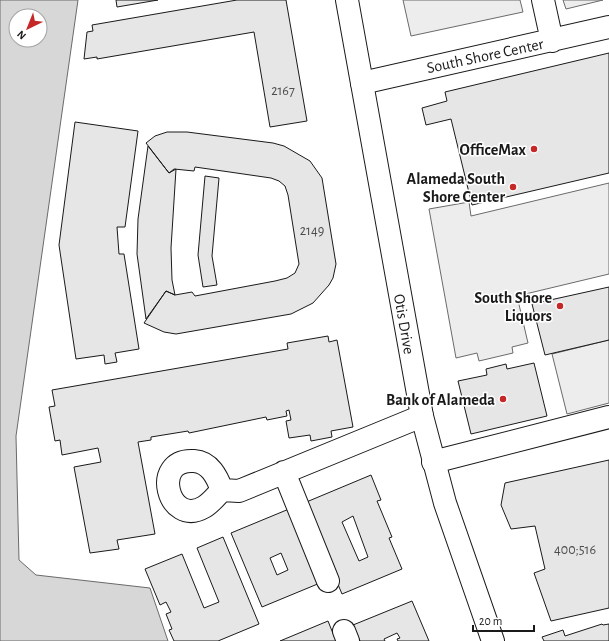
<svg xmlns="http://www.w3.org/2000/svg" width="609" height="641" font-family="'Alegreya Sans',sans-serif">
<rect width="100%" height="100%" fill="#fff"/>
<path fill="#ededed" stroke="#6a6a6a" d="M403,0h117l3,12 -112,24z
M563,0h40l-37,9z
M609,183v91l-92,22 11,47 -16,4 1,6 -34,8 -2,-8 -21,5 -27,-149 40,-7 2,14z
M609,340v63l-42,11 -15,-60z"/>
<path fill="#d7d7d7" stroke="#6a6a6a" fill-rule="evenodd" d="M0,0h78l-62,436 3,124 17,15 114,13 18,53h-168zM16,16h24v24h-24z"/>
<path fill="#e6e6e6" stroke="#1a1a1a" fill-rule="evenodd" d="M116,0h42l-41,7z
M237,0h49l21,121 -37,6 -16,-95 -157,27v-2l-13,2 3,-27 6,-1 -1,-6z
M609,53v120l-137,32 -21,-86 -25,6 -4,-17 25,-7 -2,-9z
M75,122l63,9 -13,96h-8l2,27h5l15,95 -24,4 2,9 -12,2 -1,-9 -28,4 -17,-114z
M167,132h20l86,11 11,3 26,15 12,17 14,86 -3,14 -4,7 -16,18 -22,11 -115,20 -12,-2 -20,-9 22,-32 9,4 17,-3 3,4 80,-15 12,-3 8,-5 4,-9 -11,-69 -3,-9 -6,-5 -8,-3 -76,-11 -1,4 -20,-2 -5,4 -23,-30 9,-7z
M148,146l21,27 7,-4 -5,79 1,32 3,15 -9,-4 -20,28 -9,-65 1,-35z
M205,176l14,2 -7,78 5,29 -14,2 -5,-32z
M609,287v53l-64,15 -13,-51z
M328,336l1,6 8,-2 16,87 -22,4 1,6 -21,4 -1,-6 -21,3 -3,-17 5,-1 -2,-10 -3,1 1,5 -20,4 -1,-3 -77,16 -1,-2 -37,6v3l-13,2 17,92 -38,6 2,9 -29,4 -16,-86 27,-5 -3,-14 -36,7 -2,-15 -5,1 -6,-34 6,-1 -3,-16 236,-41 -1,-6z
M534,363l13,53 -76,18 -13,-53 29,-6 -1,-6 20,-5 1,5z
M609,460v148l-58,13 -17,-48 11,-4 -10,-43 -24,3 -10,-24 4,-22z
M371,475l10,25 -4,1 15,36 -3,1 13,31 -60,25 -38,-91zM353,516l15,41 -9,4 -17,-39z
M289,509l31,74 -58,24 -31,-74zM281,553l7,17 -11,5 -7,-17z
M223,537l36,87 -41,17h-44l-5,-11 3,-1 -6,-15 5,-2 -5,-10 -6,3 -15,-36 37,-15 22,54 15,-6 -22,-54z
M412,601l17,40h-31l-1,-2 3,-1 -3,-5 -13,6 1,2h-25l-7,-16z
M328,621l8,20h-56z
M602,624l1,1 6,-1v17h-65l-2,-4 21,-7 2,6z"/>
<g fill="none" stroke-linecap="round" stroke-linejoin="round">
<defs>
<path id="minor" d="M543,0l9,41
M362,83l247,-56
M433,462l176,-45
M284,472l44,109
M222,490c-5,-13 -12,-28 -28,-29 -44,-3 -26,67 10,46 7,-4 12,-11 18,-17l17,1 183,-75
M344,631l4,10"/>
<path id="major" d="M347,0l75,416 23,87 48,138"/>
</defs>
<use href="#minor" stroke="#1a1a1a" stroke-width="24"/>
<use href="#major" stroke="#1a1a1a" stroke-width="24"/>
<use href="#minor" stroke="#fff" stroke-width="22"/>
<use href="#major" stroke="#fff" stroke-width="22"/>
</g>
<g fill="#c62828" stroke="#fff" stroke-width="1.5">
<circle cx="534" cy="149" r="4"/>
<circle cx="513" cy="187" r="4"/>
<circle cx="560" cy="306" r="4"/>
<circle cx="503" cy="399" r="4"/>
</g>
<g text-anchor="middle" stroke-width="3" stroke-linejoin="round" paint-order="stroke">
<g font-size="14" fill="#4d4d4d">
<text x="283" y="95">2167</text>
<text x="312" y="235">2149</text>
<text x="575" y="554">400;516</text>
</g>
<g font-size="16" fill="#1a1a1a" stroke="#fff">
<text transform="translate(485 55) rotate(-12)" y="6">South Shore Center</text>
<text transform="translate(405 324) rotate(80)" y="6">Otis Drive</text>
</g>
<g font-size="16" font-weight="bold" fill="#1a1a1a" stroke="#fff" text-anchor="end">
<text x="526" y="155">OfficeMax</text>
<text x="505" y="184">Alameda South<tspan x="505" dy="18">Shore Center</tspan></text>
<text x="552" y="303">South Shore<tspan x="552" dy="18">Liquors</tspan></text>
<text x="495" y="405">Bank of Alameda</text>
</g>
</g>
<g transform="translate(28 28) rotate(223)"><circle r="19" fill="#ffffff" stroke="#a3a3a3"/>
<path d="M0-3L7 15L0 10L-7 15Z" fill="#c62828"/>
<text y="-6" font-size="11" font-weight="bold" text-anchor="middle" fill="#1a1a1a">N</text>
</g>
<path d="M473 625v6h61v-6" fill="none" stroke="#1a1a1a" stroke-width="2"/>
<text x="479" y="625" font-size="12" fill="#1a1a1a" stroke="#ffffff" stroke-width="3" paint-order="stroke">20 m</text>
</svg>
